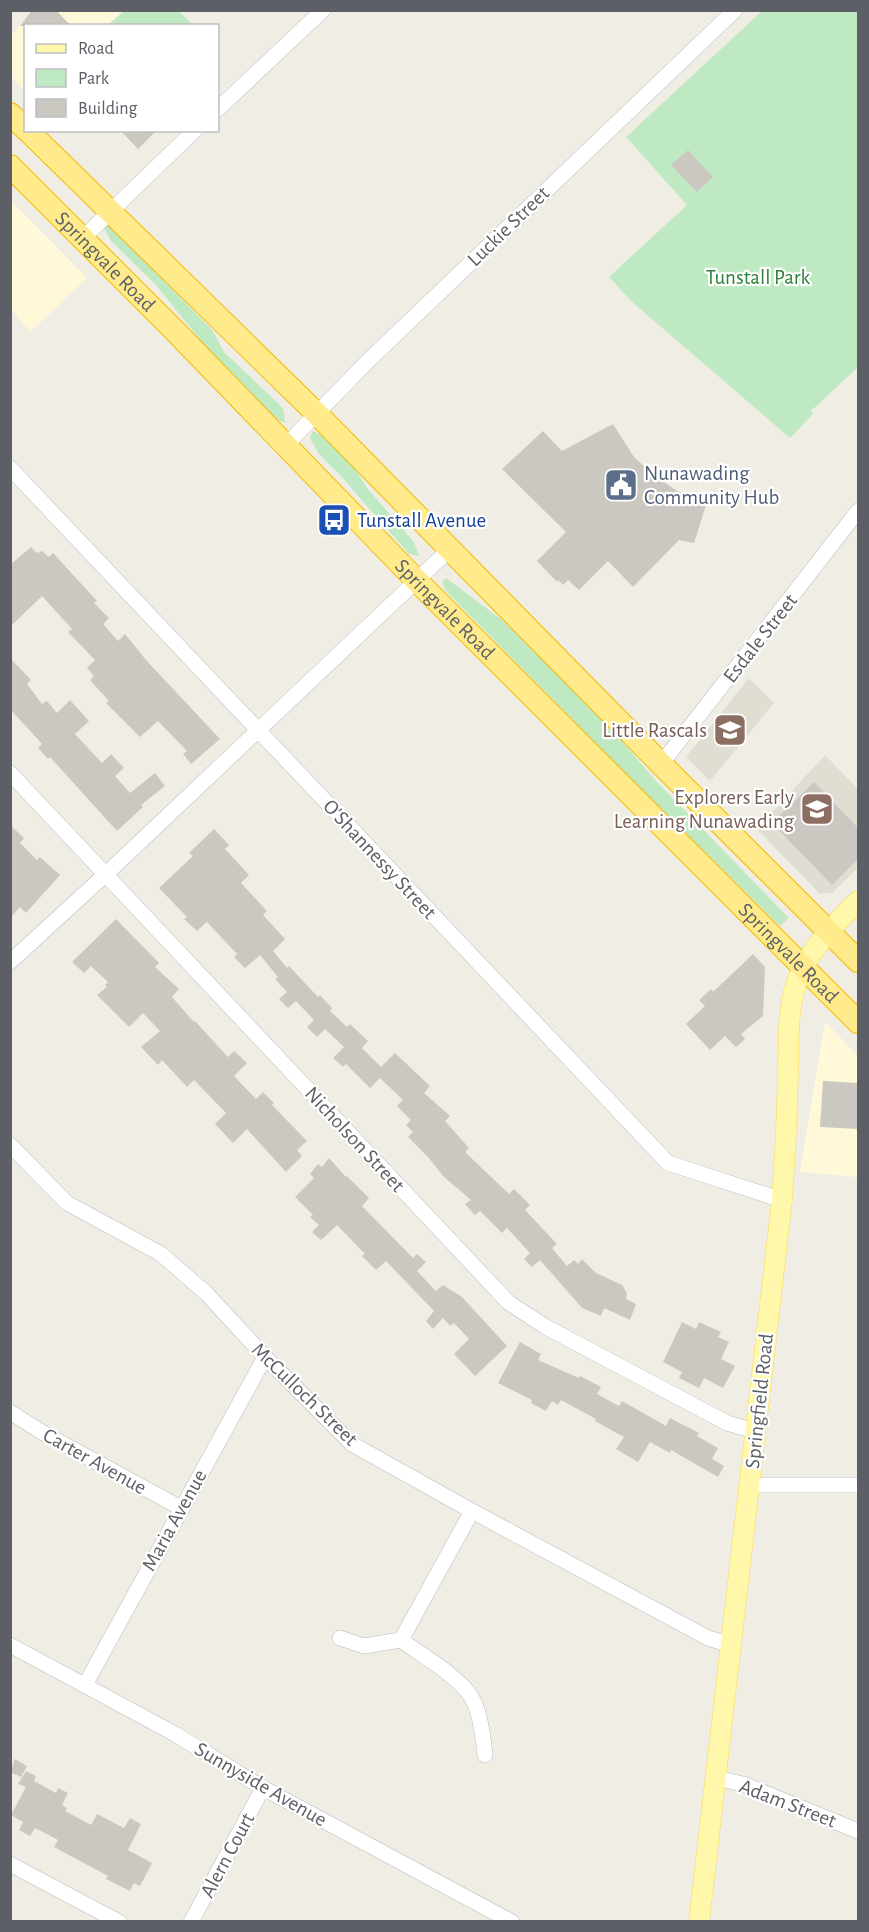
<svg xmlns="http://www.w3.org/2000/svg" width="869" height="1932" font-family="'Alegreya Sans',sans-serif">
<rect width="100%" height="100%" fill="#f0eee4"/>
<path fill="#fff9da" d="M31,11h92l-15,14 -82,1 -1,66 -14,-16v-40z
M11,203l9,7 67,68 -57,54 -19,-23z
M825,1022l33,34v121l-58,-5z"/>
<path fill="#e0ddd3" d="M749,678l25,25 -64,78 -24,-24z
M825,755l33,34v79l-26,25 -12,1 -63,-65z"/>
<path fill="#bfe9c2" d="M124,11h54l15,14h-85z
M762,11h96v356l-47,44 2,3 -23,24 -159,-137 -22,-24 78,-72 -61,-68z
M106,222l107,109 11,21 59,56 2,15 -12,-5 -63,-66 -54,-67 -45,-44 -8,-15z
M313,431l8,4 31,30 16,24 46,53 5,14 -10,-2 -70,-80 -21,-21 -8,-16z
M446,578l56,42 106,105 48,56 133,137 -9,8 -136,-134 -198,-201 -4,-9z"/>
<path fill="#cbc8c1" d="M32,10h24l15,16h-51z
M120,130h37l-19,19z
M688,150l25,27 -16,15 -26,-27z
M613,424l21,33 21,19 22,15 30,11 -13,41 -15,-3 -46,47 -25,-26 -29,29 -11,-10 -5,5 -5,-5 -1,2 -20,-21 29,-29 -64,-63 41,-38 19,20z
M31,547l6,6 5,-2 7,6 4,-4 44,48 -3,2 15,15 -6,6 15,17 7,-7 21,26 74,79 -29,25 -8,-10 4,-3 -29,-30 -18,16 -34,-34 3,-2 -19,-21 4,-4 -7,-8 8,-8 -27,-28 4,-3 -30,-33 -32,31v-62z
M10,658l21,22 -4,4 15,20 5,-3 10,12 13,-13 19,21 -14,13 27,29 9,-9 13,14 -9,8 15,17 25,-20 10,13 -24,19 2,2 -26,24 -67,-74 -2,2 -10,-11 4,-4 -32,-35z
M814,782l44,46v31l-26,26 -60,-62z
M10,825l14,13 -4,5 17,17 3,-3 20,18 -34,38 -6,-6 -10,11z
M214,829l15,16 -4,4 24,26 -8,8 26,28 -4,4 22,24 -12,12 14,17 2,-2 29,31 2,-2 12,13 -2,3 17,16 3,-3 18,17 -6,7 19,19 14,-14 35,33 -6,7 26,23 -5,5 24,27 -4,4 44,42 5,-5 16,16 -5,5 32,34 -5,4 15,18 7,-6 4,4 4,-5 14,14 26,12 5,8 -1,6 10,5 -6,16 -26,-12 -3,8 -19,-8 -42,-48 -8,7 -8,-8 6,-6 -23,-25 -5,5 -22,-22 -5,4 -10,-11 6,-4 -28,-24 -15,-19 -20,-20 5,-5 -7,-7 5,-5 -14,-14 6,-6 -23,-22 -10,10 -24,-24 -3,3 -10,-9 11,-11 -19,-18 -8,8 -10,-10 7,-7 -18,-19 -8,7 -9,-9 8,-7 -12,-13 3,-2 -18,-22 -15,13 -11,-11 3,-3 -30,-32 -10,9 -13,-12 3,-2 -28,-29 34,-32 -4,-3z
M116,919l43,44 -4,4 24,22 -7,8 22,25 1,-1 33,36 6,-6 13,12 -13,13 22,23 7,-7 11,11 -2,2 35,36 -10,9 5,6 -16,16 -39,-43 -14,14 -18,-19 11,-11 -32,-33 -7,7 -25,-27 -4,5 -17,-18 19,-16 -17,-18 -14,14 -32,-32 10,-8 -2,-2 3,-3 -17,-16 -7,7 -12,-11z
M753,954l12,13 -2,49 -22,18 4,5 -9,8 -11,-11 -15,14 -24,-26 19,-18 -6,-6 12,-11 2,3z
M823,1081l35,2v46l-38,-2z
M329,1158l17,19 1,-1 22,22 -7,8 51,52 4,-4 9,8 -9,9 19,20 7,-6 19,12 45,49 -32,30 -21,-22 15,-15 -15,-16 -4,3 -7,-8 -10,11 -7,-8 8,-10 -48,-50 -10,9 -14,-14 3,-2 -28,-29 -16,15 -9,-8 7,-7 -9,-8 3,-2 -18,-18 19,-19 -4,-4 8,-10 4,3z
M682,1322l14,7 3,-7 22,10 -3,5 11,5 -8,17 14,7 -12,22 -19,-10 -5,10 -20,-10 3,-6 -19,-10z
M520,1342l21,12 -3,6 41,18 1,-2 21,11 -4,7 22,12 3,-5 44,25 4,-8 29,15 -2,3 21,12 -6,11 12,7 -6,11 -47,-27 -1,3 -20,-11 -12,20 -22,-13 8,-12 -29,-16 1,-2 -35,-19 -3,5 -6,-4 -6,10 -15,-8 1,-3 -34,-17z
M15,1759l12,7 -6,11 -11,-5z
M26,1771l10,5 -2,5 22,12 2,-5 10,5 -6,12 5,3 -2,3 26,14 6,-11 27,14 6,-10 11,6 -13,26 24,13 -12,23 -6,-3 -4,8 -24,-12 2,-3 -54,-29 4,-7 -23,-12 -5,8 -11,-6 4,-8 -12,-7 15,-28 -8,-3z"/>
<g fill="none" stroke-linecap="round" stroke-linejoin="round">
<defs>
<path id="minor" d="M218,109l105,-99
M83,238l112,-108
M285,446l84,-86 366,-350
M10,468l658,695 114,37
M661,764l197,-253
M10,773l499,530 37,24 181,96 28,8
M10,962l96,-88 344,-325
M10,1145l57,58 94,51 45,39 59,64 87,87 120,67 236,127 23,7
M10,1412l35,22 136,74
M749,1485h109
M340,1638l24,8 37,-6c22,16 49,31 67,52 12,15 15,44 17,63
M401,1640l71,-129
M10,1645l165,89 88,54 249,134
M85,1685l180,-328
M716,1778l27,6 115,47
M10,1864l109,58
M191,1922l72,-134"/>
<path id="major" d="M699,1922l83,-722c3,-41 5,-82 6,-124 1,-33 -2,-73 13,-104 13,-27 36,-50 57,-71"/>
<g id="highway">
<path d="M10,114l16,15"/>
<path d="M27,130l290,284 344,350 197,197"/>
<path id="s1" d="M10,166l165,165 242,250 441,441"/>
</g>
</defs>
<use href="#minor" stroke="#b9bcc1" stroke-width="16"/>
<use href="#major" stroke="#fbd952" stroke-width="21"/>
<use href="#highway" stroke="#f4ba00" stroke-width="24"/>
<use href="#minor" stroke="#fff" stroke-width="15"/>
<use href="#major" stroke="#fff8aa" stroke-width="20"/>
<use href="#highway" stroke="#ffeb8c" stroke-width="22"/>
</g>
<defs>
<symbol id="civic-square" viewBox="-11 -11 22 22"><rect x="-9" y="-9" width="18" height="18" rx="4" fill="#5c6f8a" stroke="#fff"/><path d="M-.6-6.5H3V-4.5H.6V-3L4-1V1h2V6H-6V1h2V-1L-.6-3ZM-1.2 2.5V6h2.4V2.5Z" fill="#fff"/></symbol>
<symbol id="bus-square" viewBox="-11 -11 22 22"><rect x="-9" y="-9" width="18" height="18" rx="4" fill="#1a4fb4" stroke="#fff"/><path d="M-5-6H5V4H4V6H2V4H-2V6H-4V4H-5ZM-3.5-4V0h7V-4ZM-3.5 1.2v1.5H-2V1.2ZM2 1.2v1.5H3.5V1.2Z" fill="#fff"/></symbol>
<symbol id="school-square" viewBox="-11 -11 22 22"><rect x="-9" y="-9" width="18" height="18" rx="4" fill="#8d6e63" stroke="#fff"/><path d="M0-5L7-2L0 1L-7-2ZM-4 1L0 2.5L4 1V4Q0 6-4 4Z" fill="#fff"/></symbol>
</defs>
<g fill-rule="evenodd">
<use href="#civic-square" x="602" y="466" width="38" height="38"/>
<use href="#bus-square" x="315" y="501" width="38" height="38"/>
<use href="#school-square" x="711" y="711" width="38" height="38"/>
<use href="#school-square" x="798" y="790" width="38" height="38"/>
</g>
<g text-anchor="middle" stroke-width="4.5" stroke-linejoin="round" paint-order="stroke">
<g font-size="21" fill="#5c6066" stroke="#fff">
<text transform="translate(508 226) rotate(-44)" y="7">Luckie Street</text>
<text dy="7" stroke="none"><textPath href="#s1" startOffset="135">Springvale Road</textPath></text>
<text dy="7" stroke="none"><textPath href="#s1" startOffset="621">Springvale Road</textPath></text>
<text transform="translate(760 638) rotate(-52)" y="7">Esdale Street</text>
<text transform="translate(380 859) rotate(47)" y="7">O'Shannessy Street</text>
<text dy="7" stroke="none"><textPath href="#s1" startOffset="1107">Springvale Road</textPath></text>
<text transform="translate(355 1139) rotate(47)" y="7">Nicholson Street</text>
<text transform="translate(305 1394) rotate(44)" y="7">McCulloch Street</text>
<text transform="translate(759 1401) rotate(-84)" y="7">Springfield Road</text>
<text transform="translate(95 1461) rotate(29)" y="7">Carter Avenue</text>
<text transform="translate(174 1520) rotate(-61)" y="7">Maria Avenue</text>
<text transform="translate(261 1784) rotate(30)" y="7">Sunnyside Avenue</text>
<text transform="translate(788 1803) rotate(21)" y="7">Adam Street</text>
<text transform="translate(227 1855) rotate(-62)" y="7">Alern Court</text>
</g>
<g font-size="21" fill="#2e8239" stroke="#fff">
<text x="758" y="284">Tunstall Park</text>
</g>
<g font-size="21" fill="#4e5e75" stroke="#fff" text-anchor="start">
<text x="644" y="480">Nunawading<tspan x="644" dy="24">Community Hub</tspan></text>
</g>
<g font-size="21" fill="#164399" stroke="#fff" text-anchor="start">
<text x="357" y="527">Tunstall Avenue</text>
</g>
<g font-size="21" fill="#785e54" stroke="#fff" text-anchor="end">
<text x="707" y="737">Little Rascals</text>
<text x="794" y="804">Explorers Early<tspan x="794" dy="24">Learning Nunawading</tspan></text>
</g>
</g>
<rect width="869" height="1932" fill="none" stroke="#5c6066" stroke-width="24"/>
<rect x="24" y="24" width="195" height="108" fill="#ffffff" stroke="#bebfc2" stroke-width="1.5"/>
<rect x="36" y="44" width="30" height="9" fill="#fff8aa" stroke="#bebfc2" stroke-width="1.5"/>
<text x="78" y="54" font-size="18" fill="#5c6066">Road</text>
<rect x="36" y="69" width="30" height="18" fill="#bfe9c2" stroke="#bebfc2" stroke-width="1.5"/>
<text x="78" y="84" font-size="18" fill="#5c6066">Park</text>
<rect x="36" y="99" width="30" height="18" fill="#cbc8c1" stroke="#bebfc2" stroke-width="1.5"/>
<text x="78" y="114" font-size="18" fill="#5c6066">Building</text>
</svg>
